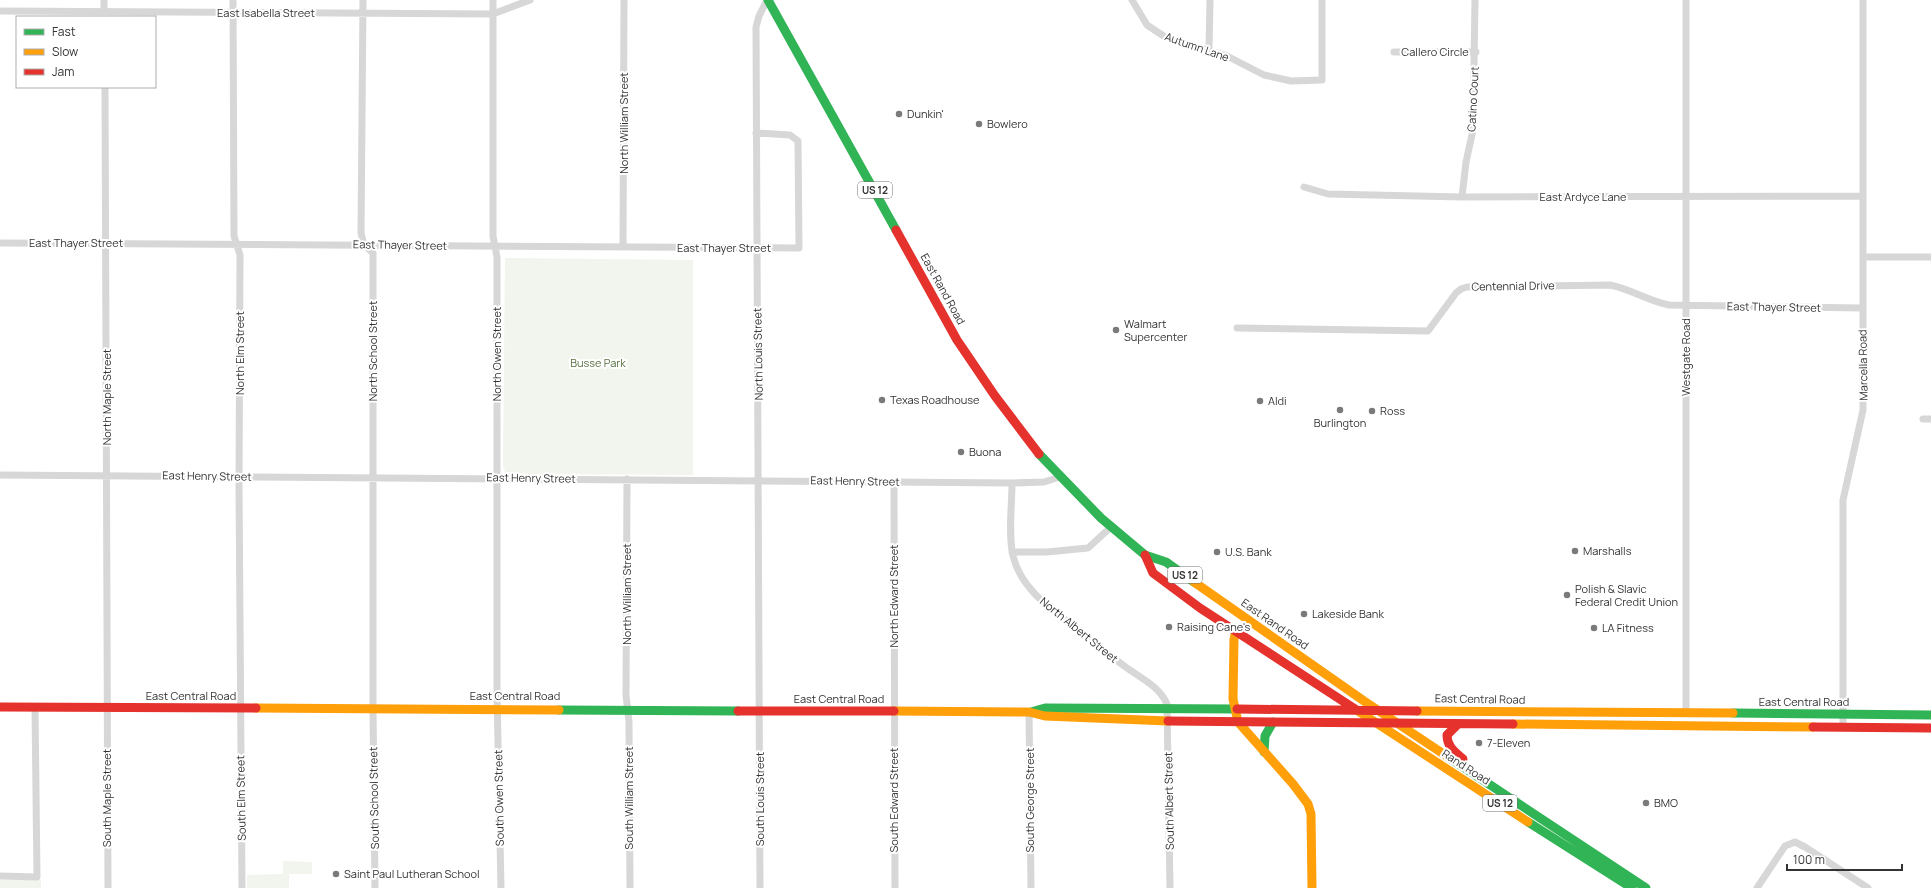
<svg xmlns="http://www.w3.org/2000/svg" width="1931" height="888" font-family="Manrope,sans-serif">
<rect width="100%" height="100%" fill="#fff"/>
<path fill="#f1f5ed" d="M505,258l188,2v215l-163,-1 -25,-2 -2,-6z
M283,861l29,1v12h-23v14h-42v-13l36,-1z
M0,880h41v8h-41z"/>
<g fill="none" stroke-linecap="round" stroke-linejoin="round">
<path stroke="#d7d7d7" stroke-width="7" d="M104,0v17
M233,0l1,236 6,19 -1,231 3,402
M363,0l-2,233 3,12 9,8v455l2,180
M493,0v236l4,21v437l4,194
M1132,0l15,25 18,12 62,19 37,19 27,6 31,-1v-80
M1686,0v713
M0,11l493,3 37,-14
M1209,50l1,-50
M1394,52h82
M105,87l3,801
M1304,187l24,7 134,3 400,-1
M1462,197l4,-35 7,-32 2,-130
M0,243l799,5 -1,-107 -8,-6 -34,-2
M623,247l1,-247
M1863,257h68
M1237,328l191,3 28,-38 5,-4 6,-2 143,-2c21,4 38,16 59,20l193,3
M1923,419h8
M0,475l1012,8 32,-1 16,-5
M627,479l-1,216 3,27 1,166
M894,482l1,406
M1012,483c0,22 -4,51 1,73 8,33 38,53 63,72 17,14 33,27 51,40 14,10 33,19 40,36l3,184
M1012,552h35l41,-4 23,-21
M1029,712l2,176
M1843,727v-227l20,-90v-410
M0,876l37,1 -2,-170
M760,888l-4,-861 3,-11 8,-16
M1757,888l28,-42 10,-4 10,5 63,41"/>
<path stroke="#30b455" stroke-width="9" d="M768,0l128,230
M1039,454l62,64 44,37 21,7 28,20
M559,710l179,1
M1031,712l14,-4 192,1
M1733,713l198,2
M1264,752l1,-16 8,-14
M1448,757l198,131
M1528,822l104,66"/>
<path stroke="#ff9f0a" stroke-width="9" d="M1194,582l170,119 84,56
M1236,631l-2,8 -1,60 5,23 55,62 15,20 3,10 1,74
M256,708l303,2
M1355,709l173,113
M894,711l135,1 16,4 123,5
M1417,711l316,2
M1513,724l300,3"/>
<path stroke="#e5322d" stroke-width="9" d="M896,230l61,110 38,56 44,58
M1145,555l8,18 47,35 155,101
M0,707l256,1
M1237,709l180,2
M738,711h156
M1168,721l345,3
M1457,725l-10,10c0,12 8,17 16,24
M1813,727l118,1"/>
</g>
<g fill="#7a7a7a" stroke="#fff" stroke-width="1.5">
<circle cx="899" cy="114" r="4"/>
<circle cx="979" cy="124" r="4"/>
<circle cx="1116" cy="330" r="4"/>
<circle cx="882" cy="400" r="4"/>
<circle cx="1260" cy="401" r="4"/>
<circle cx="1340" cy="410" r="4"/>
<circle cx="1372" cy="411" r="4"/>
<circle cx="961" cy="452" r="4"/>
<circle cx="1575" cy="551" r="4"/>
<circle cx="1217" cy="552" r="4"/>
<circle cx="1567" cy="595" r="4"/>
<circle cx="1304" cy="614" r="4"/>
<circle cx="1169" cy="627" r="4"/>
<circle cx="1594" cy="628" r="4"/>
<circle cx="1479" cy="743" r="4"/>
<circle cx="1646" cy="803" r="4"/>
<circle cx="336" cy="874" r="4"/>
</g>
<g text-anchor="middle" stroke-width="4" stroke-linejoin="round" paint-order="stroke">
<g fill="#fff" stroke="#707070" stroke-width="1">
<rect x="858" y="182" width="34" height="16" rx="3"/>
<rect x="1168" y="567" width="34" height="16" rx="3"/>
<rect x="1483" y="795" width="34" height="16" rx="3"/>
</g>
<g font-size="10" font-weight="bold" fill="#333">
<text x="875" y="194">US 12</text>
<text x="1185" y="579">US 12</text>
<text x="1500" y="807">US 12</text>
</g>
<g font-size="11" fill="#333" stroke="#fff">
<text x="266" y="17">East Isabella Street</text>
<text transform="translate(1197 47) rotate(19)" y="4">Autumn Lane</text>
<text x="1435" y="56">Callero Circle</text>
<text transform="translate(1473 99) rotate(-87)" y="4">Catino Court</text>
<text transform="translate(624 123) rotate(-90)" y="4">North William Street</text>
<text x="1583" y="201">East Ardyce Lane</text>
<text x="76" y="247">East Thayer Street</text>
<text transform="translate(400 245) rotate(1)" y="4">East Thayer Street</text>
<text x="724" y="252">East Thayer Street</text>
<text transform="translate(1513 286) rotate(-1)" y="4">Centennial Drive</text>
<text transform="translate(943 289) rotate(61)" y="4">East Rand Road</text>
<text transform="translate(1774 307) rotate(1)" y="4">East Thayer Street</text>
<text transform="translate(373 351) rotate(-90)" y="4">North School Street</text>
<text transform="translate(240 353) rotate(-90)" y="4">North Elm Street</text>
<text transform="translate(497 354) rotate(-90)" y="4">North Owen Street</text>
<text transform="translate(758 354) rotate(-91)" y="4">North Louis Street</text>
<text transform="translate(1686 357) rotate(-90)" y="4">Westgate Road</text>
<text transform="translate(1863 365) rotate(-91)" y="4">Marcella Road</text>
<text transform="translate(107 397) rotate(-90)" y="4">North Maple Street</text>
<text transform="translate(207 476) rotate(1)" y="4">East Henry Street</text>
<text transform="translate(531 478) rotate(1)" y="4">East Henry Street</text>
<text transform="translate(855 481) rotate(1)" y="4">East Henry Street</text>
<text transform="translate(627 594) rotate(-90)" y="4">North William Street</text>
<text transform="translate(894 596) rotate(-90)" y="4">North Edward Street</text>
<text transform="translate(1275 624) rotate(35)" y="4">East Rand Road</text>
<text transform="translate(1079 630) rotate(39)" y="4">North Albert Street</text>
<text x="191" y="700">East Central Road</text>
<text x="515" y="700">East Central Road</text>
<text x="839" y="703">East Central Road</text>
<text transform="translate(1480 699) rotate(1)" y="4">East Central Road</text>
<text x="1804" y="706">East Central Road</text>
<text transform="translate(1466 767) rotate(33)" y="4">Rand Road</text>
<text transform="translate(107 798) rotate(-90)" y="4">South Maple Street</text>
<text transform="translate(241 798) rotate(-91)" y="4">South Elm Street</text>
<text transform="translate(374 798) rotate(-91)" y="4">South School Street</text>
<text transform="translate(499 798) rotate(-91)" y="4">South Owen Street</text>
<text transform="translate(629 798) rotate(-90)" y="4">South William Street</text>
<text transform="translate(760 799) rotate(-90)" y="4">South Louis Street</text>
<text transform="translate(894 800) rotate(-90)" y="4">South Edward Street</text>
<text transform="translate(1030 800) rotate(-90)" y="4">South George Street</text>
<text transform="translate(1169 801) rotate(-91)" y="4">South Albert Street</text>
</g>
<g font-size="11" fill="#333" stroke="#fff" text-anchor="start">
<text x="907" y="118">Dunkin'</text>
<text x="987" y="128">Bowlero</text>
<text x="1124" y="328">Walmart<tspan x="1124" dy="13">Supercenter</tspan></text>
<text x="890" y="404">Texas Roadhouse</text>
<text x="1268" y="405">Aldi</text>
<text x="1380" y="415">Ross</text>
<text x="1340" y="427" text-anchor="middle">Burlington</text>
<text x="969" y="456">Buona</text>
<text x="1583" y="555">Marshalls</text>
<text x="1225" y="556">U.S. Bank</text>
<text x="1575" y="593">Polish &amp; Slavic<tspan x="1575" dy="13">Federal Credit Union</tspan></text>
<text x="1312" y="618">Lakeside Bank</text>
<text x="1177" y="631">Raising Cane's</text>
<text x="1602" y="632">LA Fitness</text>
<text x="1487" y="747">7-Eleven</text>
<text x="1654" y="807">BMO</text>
<text x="344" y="878">Saint Paul Lutheran School</text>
</g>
<g font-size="11" fill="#56703f" stroke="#fff">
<text x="598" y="367">Busse Park</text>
</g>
</g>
<rect x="16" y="16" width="140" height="72" fill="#ffffff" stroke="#adadad"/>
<rect x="24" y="29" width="20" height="6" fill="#30b455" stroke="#adadad"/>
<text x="52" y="36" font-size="12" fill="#333333">Fast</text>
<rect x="24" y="49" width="20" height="6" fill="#ff9f0a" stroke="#adadad"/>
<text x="52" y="56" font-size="12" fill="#333333">Slow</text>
<rect x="24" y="69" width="20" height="6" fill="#e5322d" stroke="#adadad"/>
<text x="52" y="76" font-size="12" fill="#333333">Jam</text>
<path d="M1787 864v6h115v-6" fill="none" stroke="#333333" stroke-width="2"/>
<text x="1793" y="864" font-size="12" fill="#333333" stroke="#ffffff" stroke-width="3" paint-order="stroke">100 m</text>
</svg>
